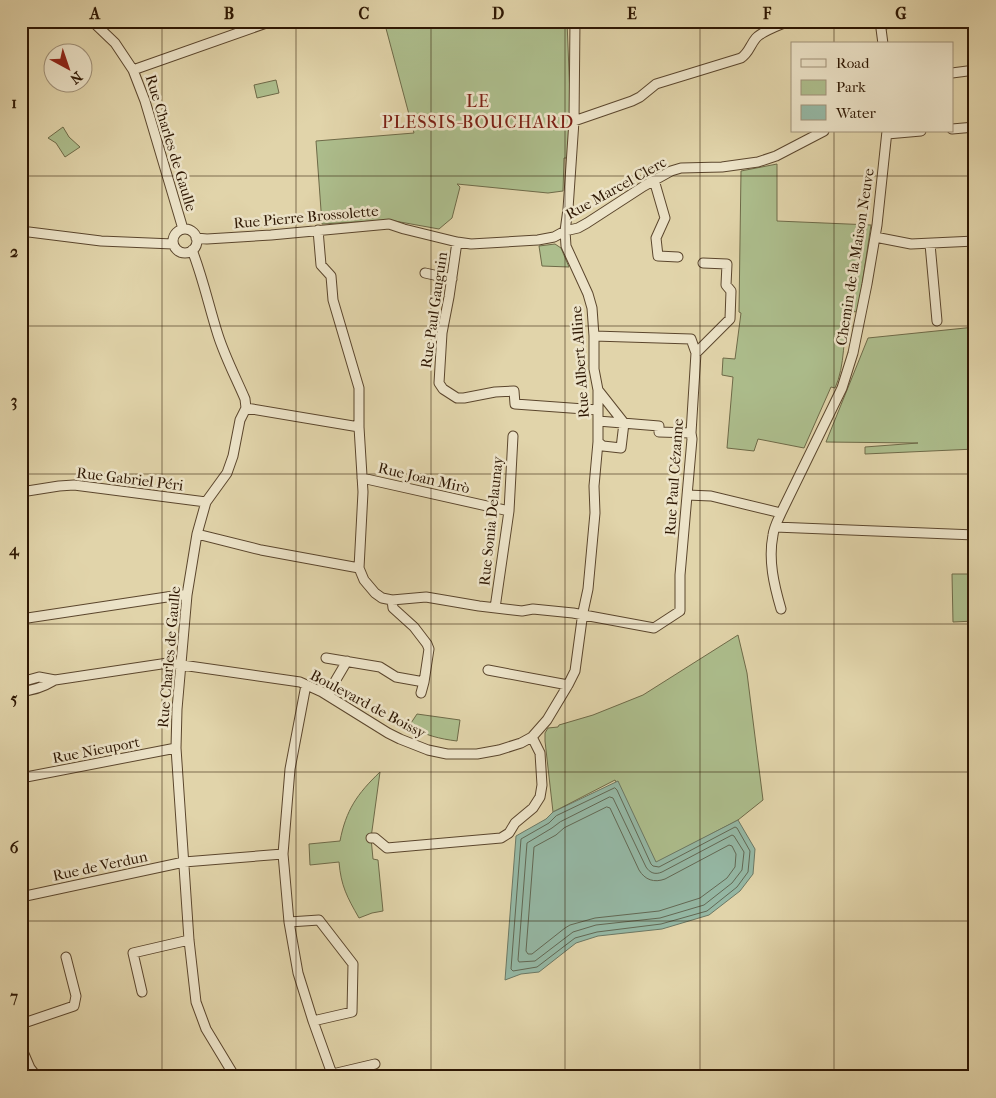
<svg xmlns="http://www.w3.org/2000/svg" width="996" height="1098" font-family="'IM FELL French Canon',serif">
<rect width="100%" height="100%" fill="#e1d4aa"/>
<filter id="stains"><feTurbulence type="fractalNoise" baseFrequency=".004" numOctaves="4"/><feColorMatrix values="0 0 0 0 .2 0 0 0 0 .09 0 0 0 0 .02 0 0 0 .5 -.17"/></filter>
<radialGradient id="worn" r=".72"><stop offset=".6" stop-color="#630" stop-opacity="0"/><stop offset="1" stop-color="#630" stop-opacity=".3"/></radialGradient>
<path fill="#adbe8d" stroke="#6e6a48" d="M384,21h183l4,101 -2,36h-5l-1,33 -15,2 -91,-9 3,3 -8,31 -13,11 -50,-9 -67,4 -6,-83 98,-8z
M885,21h42l-41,8z
M276,80l3,13 -22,5 -3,-13z
M63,127l6,10 11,10 -15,10 -9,-14 -8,-5z
M777,164v57l94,4 -13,87 -12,-1c-2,23 -1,56 -11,77l-4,-1 -27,61 -46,-9 -4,12 -27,-3 6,-71 -11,-2 1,-17 12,1 6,-46 -2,-1 2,-141z
M555,244l6,4 8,19 -27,-1 -3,-20z
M975,327v122l-110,5v-7l53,-4 -92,-1 42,-104z
M952,574h23v47l-22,1z
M738,635l9,38 16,127 -25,20 -82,43 -41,-83 -62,32 -8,-71v-8l3,-5 10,-1 1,-2 34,-10 50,-20z
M417,714l43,6 -3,21c-17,-2 -33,-6 -48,-15z
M380,772l-9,66 2,21 5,1 5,51 -11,2 -13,5c-12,-21 -18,-32 -20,-56l-29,3 -1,-21 31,-3c6,-31 17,-47 40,-69z"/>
<path fill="#95b8a5" stroke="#6c7864" d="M618,781l38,81 82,-42 17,29 -2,25 -13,17 -31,24 -47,14 -64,7 -22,7 -37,29 -18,2 -16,6 11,-144 30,-17 7,-7z"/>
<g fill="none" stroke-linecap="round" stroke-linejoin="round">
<path stroke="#626854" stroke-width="1" d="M615,788l2,2 34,74 2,2 6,1 76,-40 2,1 13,23 -2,21 -11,15 -30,24 -46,13 -64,8 -22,6 -38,29 -24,4 -2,-2 10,-130 28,-16 7,-7z
M610,797l3,1 33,69c4,6 9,8 16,5l70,-37 2,1 10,16 -2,18 -10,13 -28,22 -44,13 -64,7 -23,7 -38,29 -16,1 -1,-2 9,-117 25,-15 8,-6z
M607,807l3,1 29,62c6,10 15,13 26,9l64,-34 3,1 4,8 -1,13 -8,11 -27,20 -41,13 -64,7 -25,7 -5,3 -33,26h-4l-2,-3 8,-104 22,-12 8,-7z"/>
<defs>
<path id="minor" d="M92,21l23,22 18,27 12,31 38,128
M880,21l3,23
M133,70l139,-49
M952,73l23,-3
M574,121l58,-20 8,-4 16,-13 85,-26c8,-5 9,-13 15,-20 6,-7 24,-13 33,-17
M952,129l23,-2
M887,134l34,-3
M654,180l11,38 -9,20 2,18 20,1
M173 241a12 12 0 1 1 24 0a12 12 0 1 1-24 0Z
M318,230l3,35 10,11 2,24 26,88v39l4,65 -4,76 5,12 11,13 7,5 10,2 34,-3 53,9 43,5 11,-2 40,4 81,15 26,-17v-36l12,-136 -1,-6 5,-80 -5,-14 -97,-3
M21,231l80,10 72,3
M875,237l36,7 64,-3
M196,238l11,1 64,-4 118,-11 15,5 53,13 14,2 67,-4 16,-3 11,-6 13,-3 9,-5 57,-37 27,-15 10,-3 41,-1 36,-5 18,-6 48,-25
M457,242l-8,55 -7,36 -3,50 4,6 14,9h7l31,-6 19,-1 1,13 83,6
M930,244l7,77
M192,250c11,28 17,57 26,85 7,22 18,43 27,64l1,9 -6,12 -7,36 -6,17 -21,29 -9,32 -10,61 -10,114 -1,39 13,192 7,62 10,27 29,48
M425,273l27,6
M21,304h1
M696,353l34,-34 1,-28 -5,-6 1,-21 -24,-1
M246,408l113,19
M598,421l61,5v6l32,1
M598,442l5,4 18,2 3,-25 -26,-33
M362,478l147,33
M21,492l38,-6 15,-1 132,17
M687,495l24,1 70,17
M775,527l200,8
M197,534l64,16 98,18
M495,608l14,-97 4,-75
M781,609c-7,-24 -13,-49 -8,-74 1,-8 5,-15 8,-22l61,-125 11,-35 14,-69 10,-59 10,-94
M21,619l159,-24h7
M326,658l54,9 16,10 28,5 5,-33 -2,-5 -13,-17 -21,-19 -1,-8
M488,670l80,15
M21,682l18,-5 16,3 113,-17 132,19 22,10 66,41 12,6 28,11 19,4h30l22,-4 22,-7 11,-6 15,-17 21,-35 7,-14 8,-59 5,-23 7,-76 -1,-27 4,-44v-52l-4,-21v-33l-2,-28 -4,-14 -22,-48 -1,-15 3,-22 6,-88 1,-100
M306,685l-16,84 -7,85 6,68 9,51 15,48 19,53
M21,691c13,0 24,-5 34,-11
M421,693l3,-11
M327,695l20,-34
M21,778l155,-30
M371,838h4l12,10 114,-10 8,-5 6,-10 18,-15 7,-11 2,-12 -2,-32 -8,-16
M21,897l163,-35 99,-8
M289,922l30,-2 34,44 -1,48 -39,9
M142,992l-9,-39 56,-13
M21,1024l53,-18 2,-10 -10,-39
M21,1047l9,21 7,9
M320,1077l55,-13"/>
</defs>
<use href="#minor" stroke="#5b462d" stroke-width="11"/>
<use href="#minor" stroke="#ece3c8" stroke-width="9"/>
</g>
<path fill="none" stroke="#2e1703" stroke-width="1" stroke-opacity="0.55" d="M162,21v1056M296,21v1056M431,21v1056M565,21v1056M700,21v1056M834,21v23M834,131v946M21,176h954M21,326h954M21,474h954M21,624h954M21,772h954M21,921h954"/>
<g text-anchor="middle" stroke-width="5" stroke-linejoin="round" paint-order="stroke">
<g font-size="15" fill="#2e1703" stroke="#ece3c8">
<text transform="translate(171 143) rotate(73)" y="5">Rue Charles de Gaulle</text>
<text transform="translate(616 188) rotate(-29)" y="5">Rue Marcel Clerc</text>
<text transform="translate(306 217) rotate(-5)" y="5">Rue Pierre Brossolette</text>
<text transform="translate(855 257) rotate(-81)" y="5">Chemin de la Maison Neuve</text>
<text transform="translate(434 310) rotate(-82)" y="5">Rue Paul Gauguin</text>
<text transform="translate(580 362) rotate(-94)" y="5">Rue Albert Alline</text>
<text transform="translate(674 477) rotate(-86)" y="5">Rue Paul Cézanne</text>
<text transform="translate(424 478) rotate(13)" y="5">Rue Joan Mirò</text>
<text transform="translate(130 479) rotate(7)" y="5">Rue Gabriel Péri</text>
<text transform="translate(491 521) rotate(-84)" y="5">Rue Sonia Delaunay</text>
<text transform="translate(169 657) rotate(-85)" y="5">Rue Charles de Gaulle</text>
<text transform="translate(368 704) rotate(28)" y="5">Boulevard de Boissy</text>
<text transform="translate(96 750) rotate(-11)" y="5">Rue Nieuport</text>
<text transform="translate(100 866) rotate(-12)" y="5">Rue de Verdun</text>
</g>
<g font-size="18" letter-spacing="1" fill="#7a1f14" stroke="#ece3c8">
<text x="478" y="107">LE<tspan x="478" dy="21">PLESSIS-BOUCHARD</tspan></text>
</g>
</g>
<rect width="996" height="1098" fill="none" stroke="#e1d4aa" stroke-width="55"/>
<rect x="791" y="42" width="162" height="90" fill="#ece3c8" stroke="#a09179"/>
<rect x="801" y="59" width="25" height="8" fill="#ece3c8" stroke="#a09179"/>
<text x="836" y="68" font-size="15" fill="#2e1703">Road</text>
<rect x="801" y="80" width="25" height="15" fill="#adbe8d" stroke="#a09179"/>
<text x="836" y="92" font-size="15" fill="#2e1703">Park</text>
<rect x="801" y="105" width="25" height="15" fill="#95b8a5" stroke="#a09179"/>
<text x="836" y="118" font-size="15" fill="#2e1703">Water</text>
<g transform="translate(68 68) rotate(140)"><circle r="24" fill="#ece3c8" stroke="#a09179"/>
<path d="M0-4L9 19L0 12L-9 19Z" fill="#8f2418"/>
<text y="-8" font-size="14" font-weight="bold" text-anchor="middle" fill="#2e1703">N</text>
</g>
<rect x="28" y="28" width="940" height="1042" fill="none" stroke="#2e1703" stroke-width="2"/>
<g font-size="16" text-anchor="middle" font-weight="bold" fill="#2e1703">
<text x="95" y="19">A</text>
<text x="229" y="19">B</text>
<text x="364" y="19">C</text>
<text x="498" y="19">D</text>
<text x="632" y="19">E</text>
<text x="767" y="19">F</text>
<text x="901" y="19">G</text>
<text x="14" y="108">1</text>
<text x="14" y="257">2</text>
<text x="14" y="406">3</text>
<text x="14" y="555">4</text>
<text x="14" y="704">5</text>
<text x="14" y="853">6</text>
<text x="14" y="1002">7</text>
</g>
<rect width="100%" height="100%" filter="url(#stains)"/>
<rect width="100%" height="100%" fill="url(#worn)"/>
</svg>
